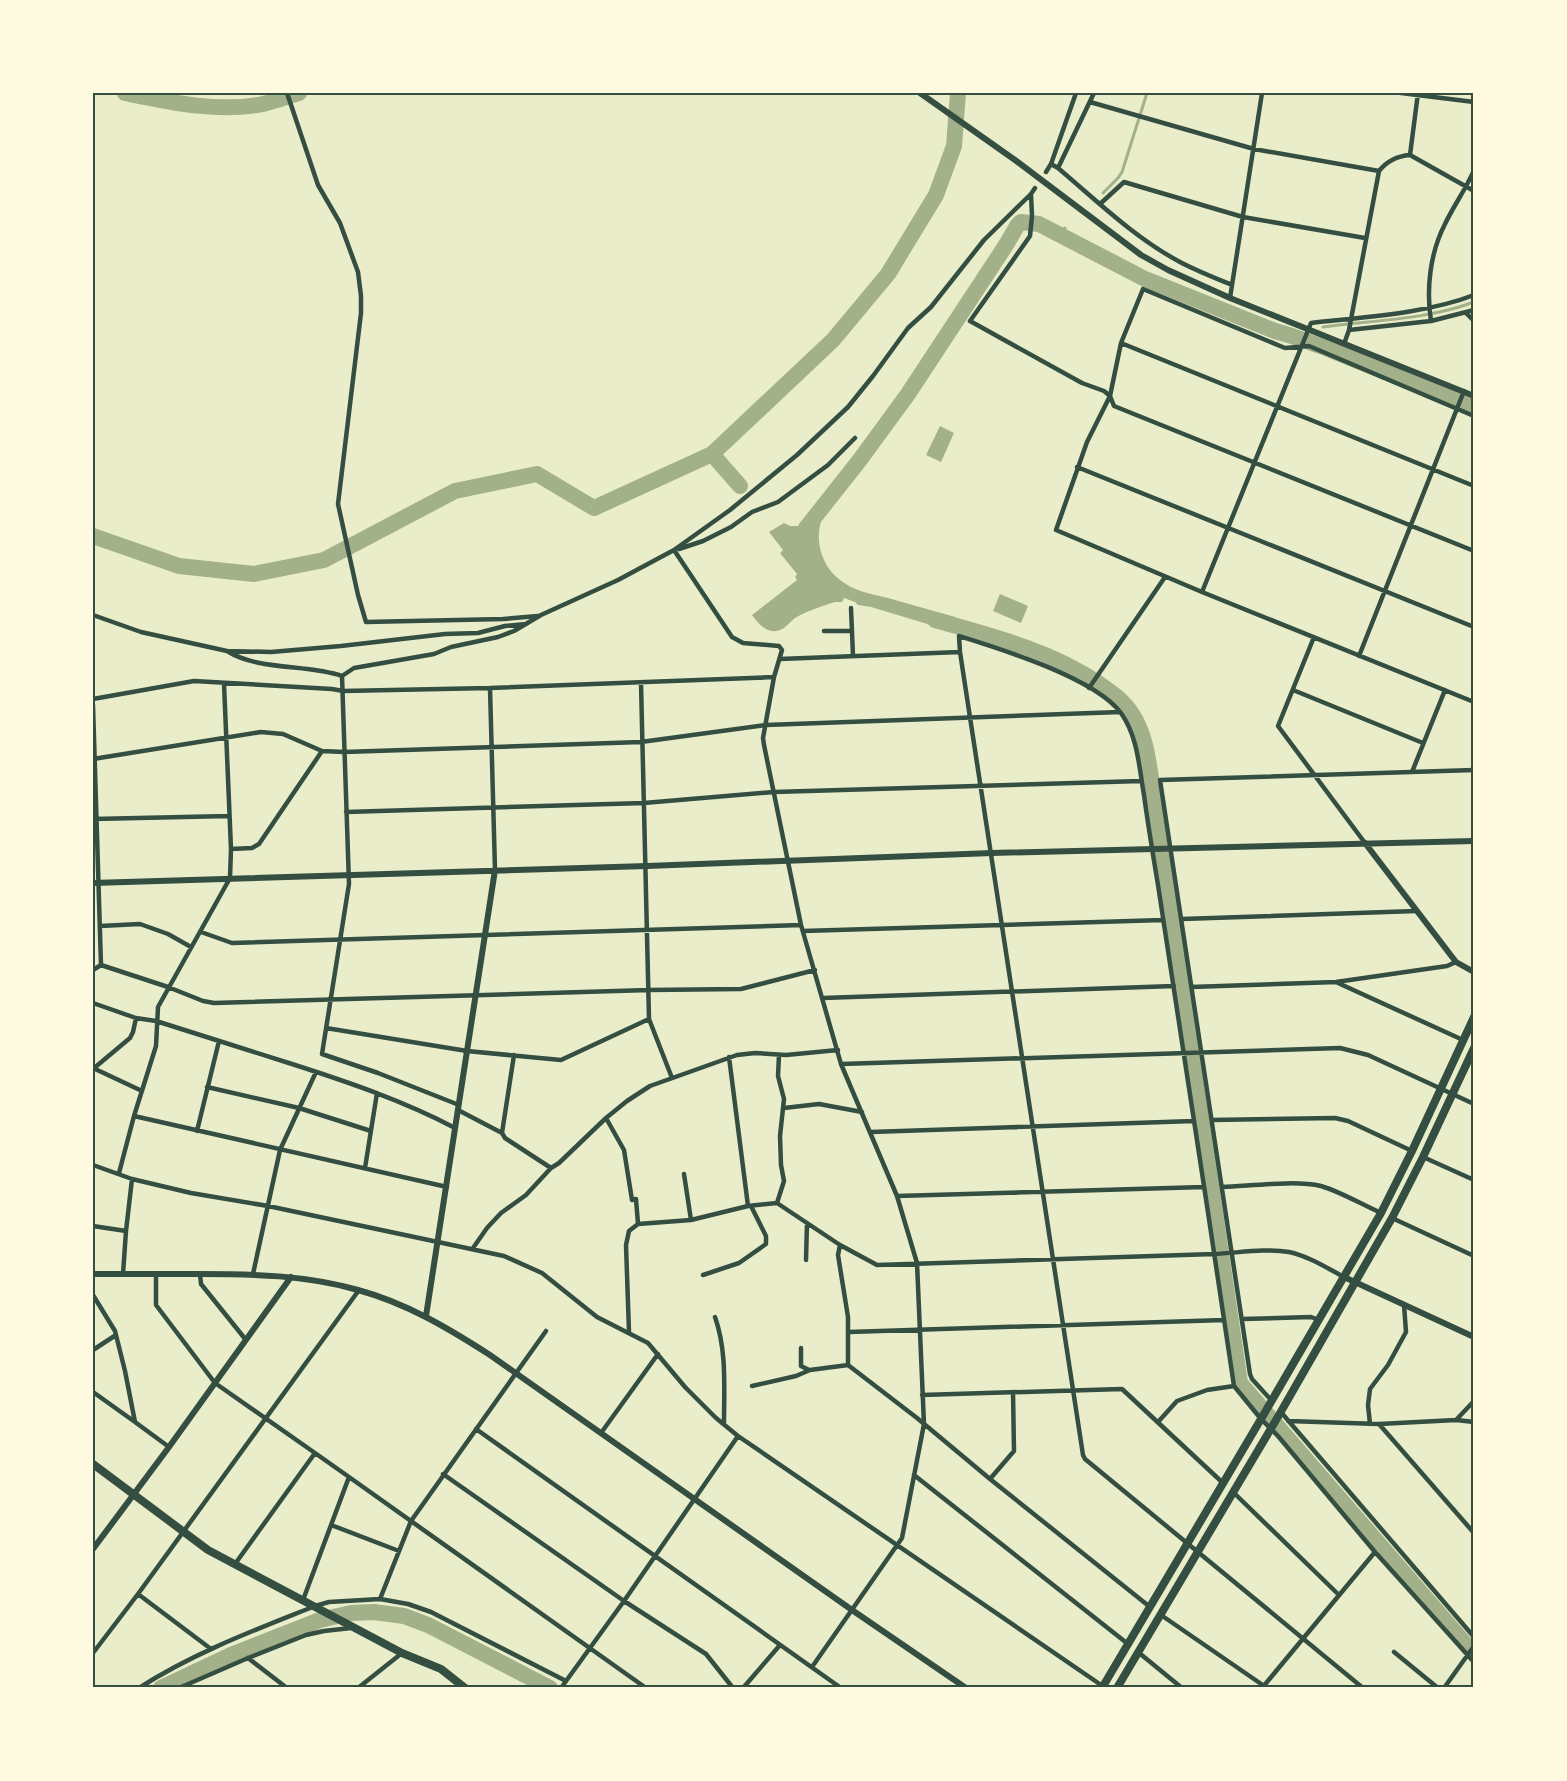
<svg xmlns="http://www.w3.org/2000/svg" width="1567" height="1781" font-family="'Varela Round',sans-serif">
<rect width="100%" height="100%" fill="#e9edc9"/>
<path fill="#a3b18a" d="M940,426l14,7 -13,29 -15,-7z
M816,509l8,5c-11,22 -4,51 16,66 14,11 31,14 48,18 22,6 45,13 67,19l-1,15 -83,-25 -13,-2 -3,-3 -11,-4 -2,4h-7c-13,4 -28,9 -40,16 -4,3 -7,7 -11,10 -14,9 -24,-2 -32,-13l45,-35 -2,-3 2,-3 -17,-21 3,-3 -14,-18 15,-9 6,3h11z
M1000,594l28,12 -7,17 -28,-12z"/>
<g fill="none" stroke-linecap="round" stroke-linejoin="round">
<path stroke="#a3b18a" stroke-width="3" d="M1103,193l15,-15 4,-6 25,-79
M1059,234l6,-6
M1323,327c51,-7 103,-7 151,-25"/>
<path stroke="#a3b18a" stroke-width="16" d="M125,93c44,9 93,20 138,11 12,-3 24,-7 36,-11
M712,454l28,32
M806,528l53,-67 49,-67 98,-149 11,-19 4,-4 18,2 106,55 130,52 17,5 34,12 148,60
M93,536l86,30 75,8 70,-14 131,-69 82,-17 57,34 118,-54 121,-114 55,-66 48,-79 18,-49 4,-53
M935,620c56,16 114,30 163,63 13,9 25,17 34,31 14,21 16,46 20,70l88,599 234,271
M161,1688l70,-33 89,-35 31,-7 23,-1 30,4 24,9 122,63"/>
<path stroke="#344e41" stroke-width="4.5" d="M287,93l31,92 22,38 18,49 3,24v17l-23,191 20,91 8,27 137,-3 35,-3
M1401,93l73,9
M1090,102l164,47 125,22c8,-10 18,-15 31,-16l64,36
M1410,155l8,-62
M1051,164l7,4 36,-75
M1058,168c39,33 77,70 122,94 17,9 35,16 52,23
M1046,172l5,-8 25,-71
M1031,194l1,22 -2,20 -60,85 112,62 22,8 6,5 4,10 360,145
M1100,204l24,-22 119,35 122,21
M1230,298l32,-205
M1466,313l8,8
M1431,321c-5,-32 -1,-68 14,-97 9,-19 21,-35 29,-54
M1349,330l30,-159
M1121,343l353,143
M1344,344l5,-14 82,-9 43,-11
M1474,416l-165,-70 -24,2 -142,-59 -22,54 -11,53 -23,46 -31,88 146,62 272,110
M1077,467l397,160
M679,549l24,-8 28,-14 21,-15 26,-10 50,-37 27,-27
M674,550l58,87 11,6 36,3 3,4 -8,27 -11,61 1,7 37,180 40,139 56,132 20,67 7,161 -22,114 -90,129
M1202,592l109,-269c52,-6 114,-9 163,-28
M851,608l2,48
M93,615l48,17 86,19c32,20 80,13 115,25
M824,631h28
M1314,637l-36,89 87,117
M227,651l44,1 70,-6 104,-12 33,-1 27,-7 21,-2
M1359,656l105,-265
M780,659l180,-7
M641,683l8,336 23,59
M490,688l5,182
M1089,688l76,-111
M1293,690l130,53
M93,699l101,-18 138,8 11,2 147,-3 284,-11
M93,705l8,260 67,22 35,14 11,2 435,-13 92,-1 74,-19
M93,759l168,-27 22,2 39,17 22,1 297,-10 125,-17 354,-13
M1412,772l33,-82
M346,812l298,-9 130,-11 367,-11
M93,819l136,-3
M231,849l21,-1 7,-4 63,-93
M1182,919l234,-8
M100,926l40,-2 28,10 23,13
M803,931l360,-11
M201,932l31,11 569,-18
M93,970l8,-5
M1338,983l125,57
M1191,987l145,-5 111,-16 9,-4
M823,998l351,-12
M93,1003l43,15 20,3c45,14 91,29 136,43 56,18 112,37 163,64
M326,1028l141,23 94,9 88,-41
M729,1057l19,149
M841,1064l499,-16 28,7 106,49
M93,1068l49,23
M93,1069l37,-31 3,-6 3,-14
M207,1087l92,21 72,23
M459,1105l-81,-32 -56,-19 27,-170 -7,-208 12,-8 80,-14 17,-7 47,-10 16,-6 27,-16 77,-35 56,-30 56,-40 67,-55 51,-48 25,-31 35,-48 23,-21 53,-67 47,-46 4,-6
M784,1108l35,-4 43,8
M458,1110l44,23 12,-78
M134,1116l313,71
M606,1118l18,32 8,50 4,-1 2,25
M1212,1120l123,-2 13,3 64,30
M197,1131l22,-90
M871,1132l323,-11
M502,1133l3,5 46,30
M1423,1157l51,23
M93,1165l39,14 59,14 77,13 236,50 38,17 55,44 51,26 37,44 31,31 22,18 366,251
M365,1168l12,-75
M119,1173l15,-57 22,-70 2,-39 72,-129 1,-29 -7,-165
M684,1174l7,46
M1222,1187c28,-1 73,-7 99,-1 20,6 40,18 60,27
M897,1196l307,-9
M777,1203l7,-22 -3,-16 -1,-29 4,-37 -6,-23 1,-21
M1392,1218l82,38
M93,1226l33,5
M840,1245l-2,10 10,62v48l69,53 73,61 160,128
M473,1248l14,-20 14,-15 25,-18 25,-27 8,-5 47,-45 21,-17 23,-15 87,-31 18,-2 31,2 52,-5
M806,1260l1,-37
M123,1274l3,-43 6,-52
M156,1274v31l59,78 100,70 -80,111
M200,1274l1,10 45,56
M253,1274l27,-124 36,-78
M703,1275l36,-12 27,-19v-8l-15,-30
M93,1295l22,36 10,40 10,51 -42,-30
M715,1317c12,34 9,71 9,107
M1242,1319l69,-2 8,3
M629,1332l-3,-87 3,-14 9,-7 53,-4 57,-14 29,-3 63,42 37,20 337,-11c24,-1 51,-6 75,-2 19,4 38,16 55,25
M849,1332l375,-12
M801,1348v18l8,4
M93,1350l23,-15
M752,1386l44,-10 14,-6 38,-5
M922,1395l200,-6 101,94
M1272,1401l-20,-22 -2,-5 -90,-594 314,-10
M1280,1411l194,226
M1456,1420l18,2
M1288,1421l91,3 95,109
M135,1422l34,25
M1158,1422l19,-21 30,-11 27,-4
M1370,1424l-2,-19 2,-16 18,-24 18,-33 -2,-27
M1379,1424l77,-4 18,-19
M476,1429l365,259
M601,1433l57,-79
M443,1474l181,127 82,53 27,34
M914,1475l214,169
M349,1477l297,211
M990,1479l24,-28 -1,-59
M1233,1492l106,103
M331,1525l68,26
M380,1599l28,5 23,8 135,69
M303,1600l46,-123 -34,-24
M1161,1615l106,73
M211,1649l-73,-55 221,-304
M1138,1652l44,36
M1394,1652l44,36
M93,1653l45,-59
M248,1658l39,30
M139,1688c54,-35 116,-58 176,-82l14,-4 51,-3 31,-78 135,-190
M179,1688l69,-30 58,-23 18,-4 27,-3
M358,1688l44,-35
M561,1688l63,-87 114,-165
M743,1688l37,-43
M1262,1688l113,-136
M1363,1688l-278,-229 -2,-4 -123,-803 -1,-16c42,13 136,42 162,77 17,24 18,54 23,82 4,30 9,60 14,90 26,166 51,334 76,501l27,33 17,17 97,116 99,110
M1444,1688l30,-42"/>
<path stroke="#344e41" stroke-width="6" d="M920,93l95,67 126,95 27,15 62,28 244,98
M1365,843l91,119 18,10
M93,883l554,-17 345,-13 482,-12
M93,1274c35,0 70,0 106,0 54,0 107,1 159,16 48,13 90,38 132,65l362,255 114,78
M1344,1277l130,60
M426,1316l69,-446
M93,1549l76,-102 122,-170"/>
<path stroke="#344e41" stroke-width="8" d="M1102,1688l159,-269 120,-206 31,-62 62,-134
M1117,1688l162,-273 113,-197 31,-61 51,-109"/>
<path stroke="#344e41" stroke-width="8" d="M93,1464l115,86 194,103 39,16 24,19"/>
</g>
<rect width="1567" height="1781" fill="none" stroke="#fefae0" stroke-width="189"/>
<rect x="94" y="94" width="1378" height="1592" fill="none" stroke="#344e41" stroke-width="2"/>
</svg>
